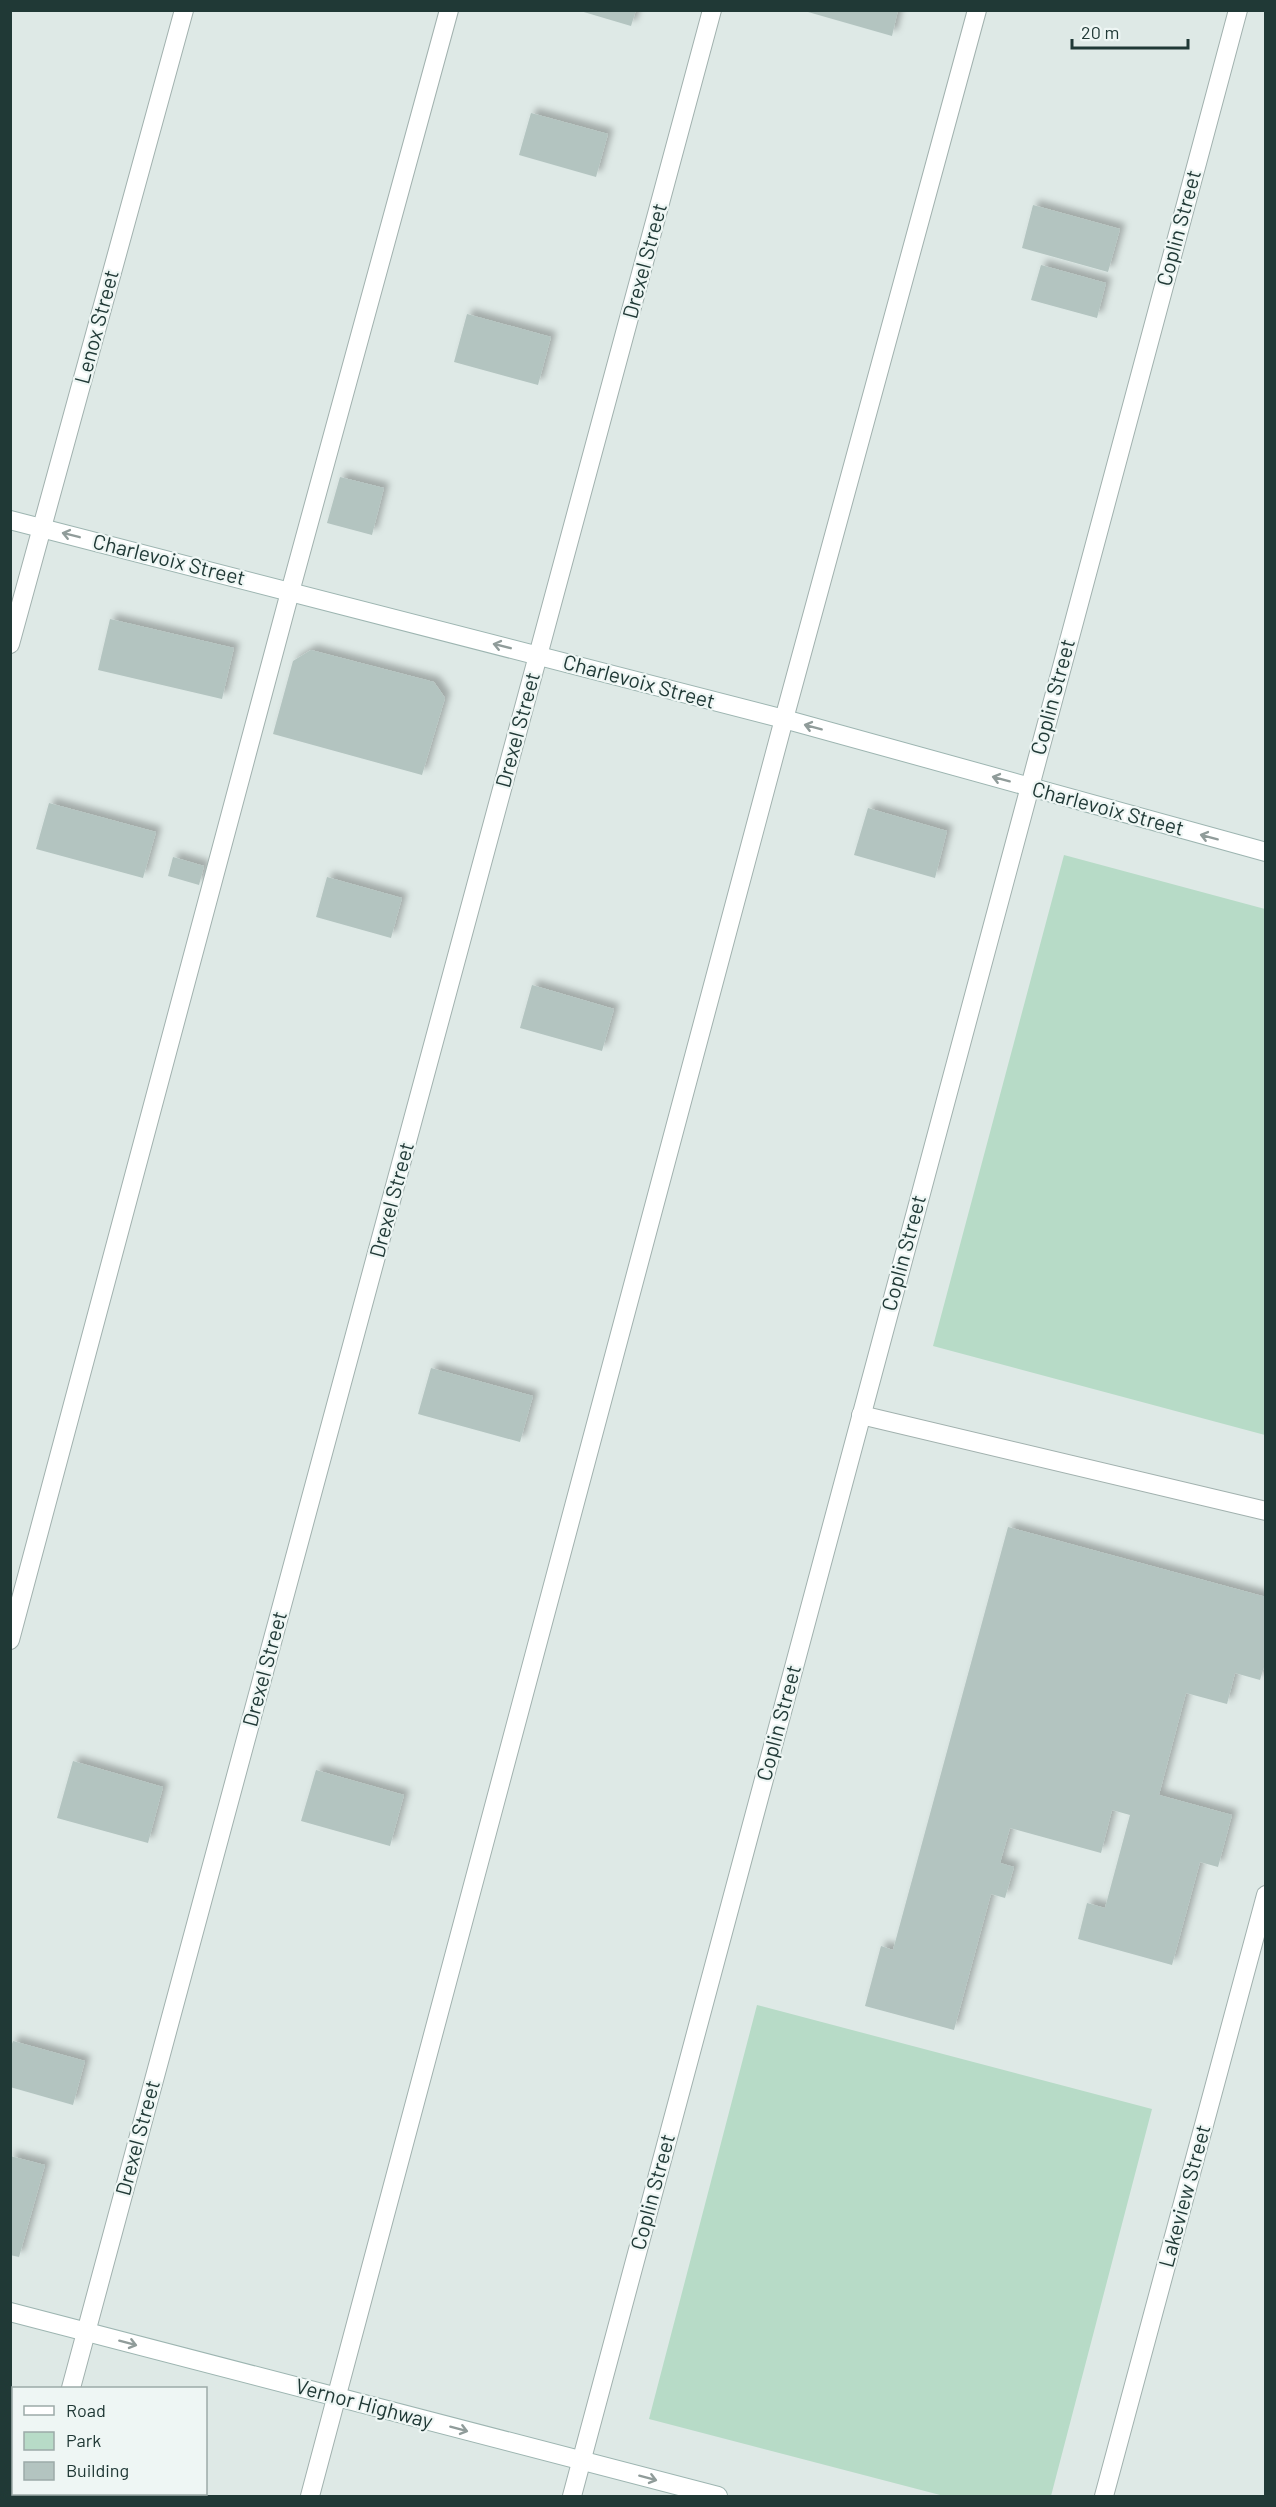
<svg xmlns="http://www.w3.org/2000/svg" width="1276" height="2507" font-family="Barlow,sans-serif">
<defs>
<filter id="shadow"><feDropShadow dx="5.5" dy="-5.5" stdDeviation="3" flood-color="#0004"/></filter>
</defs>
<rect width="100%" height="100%" fill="#dee9e6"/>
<path fill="#b7dbc7" d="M1064,855l201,54v526l-332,-89z
M757,2005l395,104 -101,387h-107l-295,-77z"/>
<path fill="#b3c4c0" filter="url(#shadow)" d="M577,10h59l-5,16z
M801,10h97l-6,26z
M531,113l77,21 -12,43 -77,-22z
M1033,205l87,24 -12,43 -86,-24z
M1041,265l65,18 -9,35 -66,-18z
M467,314l84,23 -13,48 -84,-23z
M340,477l44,11 -12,47 -45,-12z
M110,619l124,29 -12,51 -124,-29z
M311,650l123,32 11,16 -23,77 -149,-41 20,-73z
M49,803l107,29 -13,46 -107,-29z
M868,808l79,23 -12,47 -81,-23z
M173,857l31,9 -5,19 -31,-9z
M327,877l75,21 -11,40 -75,-21z
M532,985l82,24 -12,42 -82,-23z
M431,1368l102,28 -13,46 -102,-28z
M1008,1527l258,70v63l-6,20 -25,-7 -8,31 -41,-11 -27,102 73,20 -14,52 -18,-5 -28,103 -94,-26 9,-36 18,5 25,-93 -18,-5 -11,43 -91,-25 -10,35 14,4 -9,31 -14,-4 -37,136 -89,-24 16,-60 12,4z
M73,1761l90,26 -15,56 -91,-25z
M316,1770l88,25 -14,51 -89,-25z
M13,2041l72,20 -12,44 -63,-18v-38z
M10,2156l35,9 -26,92 -9,-2z"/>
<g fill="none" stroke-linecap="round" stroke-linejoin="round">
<defs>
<path id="lane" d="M861,1415l405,96
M10,1640l280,-1048 159,-582
M310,2496l474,-1777 193,-709"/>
<path id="street" d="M10,644l174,-634
M71,2388l641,-2378
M42,2496v-2
M572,2496l666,-2486
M1104,2496l162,-601"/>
<path id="secondary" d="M10,520l774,199 482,133
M10,2312l708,184"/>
</defs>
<use href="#lane" stroke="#a1b1ae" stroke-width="20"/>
<use href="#street" stroke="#a1b1ae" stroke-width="20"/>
<use href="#secondary" stroke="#9db5b1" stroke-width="20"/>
<use href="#lane" stroke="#fff" stroke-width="18"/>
<use href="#street" stroke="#fff" stroke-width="18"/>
<use href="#secondary" stroke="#fff" stroke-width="18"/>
</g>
<defs><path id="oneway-shaft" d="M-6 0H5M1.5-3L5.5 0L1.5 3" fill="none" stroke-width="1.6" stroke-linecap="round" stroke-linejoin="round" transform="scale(1.5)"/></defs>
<g stroke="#909c9a">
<use href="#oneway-shaft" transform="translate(71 535) rotate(-166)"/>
<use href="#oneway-shaft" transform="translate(502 646) rotate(-166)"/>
<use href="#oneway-shaft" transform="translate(813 727) rotate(-165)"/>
<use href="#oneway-shaft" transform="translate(1001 779) rotate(-165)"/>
<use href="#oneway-shaft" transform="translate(1209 837) rotate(-165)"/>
<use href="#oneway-shaft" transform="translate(128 2343) rotate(15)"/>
<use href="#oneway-shaft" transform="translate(459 2429) rotate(15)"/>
<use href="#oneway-shaft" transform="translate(648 2478) rotate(15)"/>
</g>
<g text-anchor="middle" stroke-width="4.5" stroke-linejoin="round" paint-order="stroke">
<g font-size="21" fill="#203936" stroke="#eef6f4">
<text transform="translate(1179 228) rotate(-75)" y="7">Coplin Street</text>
<text transform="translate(645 261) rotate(-75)" y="7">Drexel Street</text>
<text transform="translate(97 327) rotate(-75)" y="7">Lenox Street</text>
<text transform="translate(169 560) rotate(14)" y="7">Charlevoix Street</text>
<text transform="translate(639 682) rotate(15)" y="7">Charlevoix Street</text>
<text transform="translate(1053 697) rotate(-75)" y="7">Coplin Street</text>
<text transform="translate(518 730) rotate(-75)" y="7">Drexel Street</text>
<text transform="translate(1108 809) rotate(15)" y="7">Charlevoix Street</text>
<text transform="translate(392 1200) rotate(-75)" y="7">Drexel Street</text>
<text transform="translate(904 1253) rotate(-75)" y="7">Coplin Street</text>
<text transform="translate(265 1669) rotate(-75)" y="7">Drexel Street</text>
<text transform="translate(779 1723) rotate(-75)" y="7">Coplin Street</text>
<text transform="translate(138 2138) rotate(-75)" y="7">Drexel Street</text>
<text transform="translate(653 2192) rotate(-75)" y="7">Coplin Street</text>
<text transform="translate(1185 2196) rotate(-75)" y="7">Lakeview Street</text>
<text transform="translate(364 2404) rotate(15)" y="7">Vernor Highway</text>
</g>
</g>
<rect width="1276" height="2507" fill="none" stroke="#203936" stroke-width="24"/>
<rect x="12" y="2387" width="195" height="108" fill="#eef6f4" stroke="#9caaa8" stroke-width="1.5"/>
<rect x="24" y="2406" width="30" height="9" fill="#ffffff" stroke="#9caaa8" stroke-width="1.5"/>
<text x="66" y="2417" font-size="18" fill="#203936">Road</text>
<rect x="24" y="2432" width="30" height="18" fill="#b7dbc7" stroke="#9caaa8" stroke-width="1.5"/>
<text x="66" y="2447" font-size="18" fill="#203936">Park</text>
<rect x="24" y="2462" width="30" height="18" fill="#b3c4c0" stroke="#9caaa8" stroke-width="1.5"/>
<text x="66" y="2477" font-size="18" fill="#203936">Building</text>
<path d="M1072 39v9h116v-9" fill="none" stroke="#203936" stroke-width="3"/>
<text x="1081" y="39" font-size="18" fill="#203936" stroke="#eef6f4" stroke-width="4.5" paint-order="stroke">20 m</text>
</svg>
